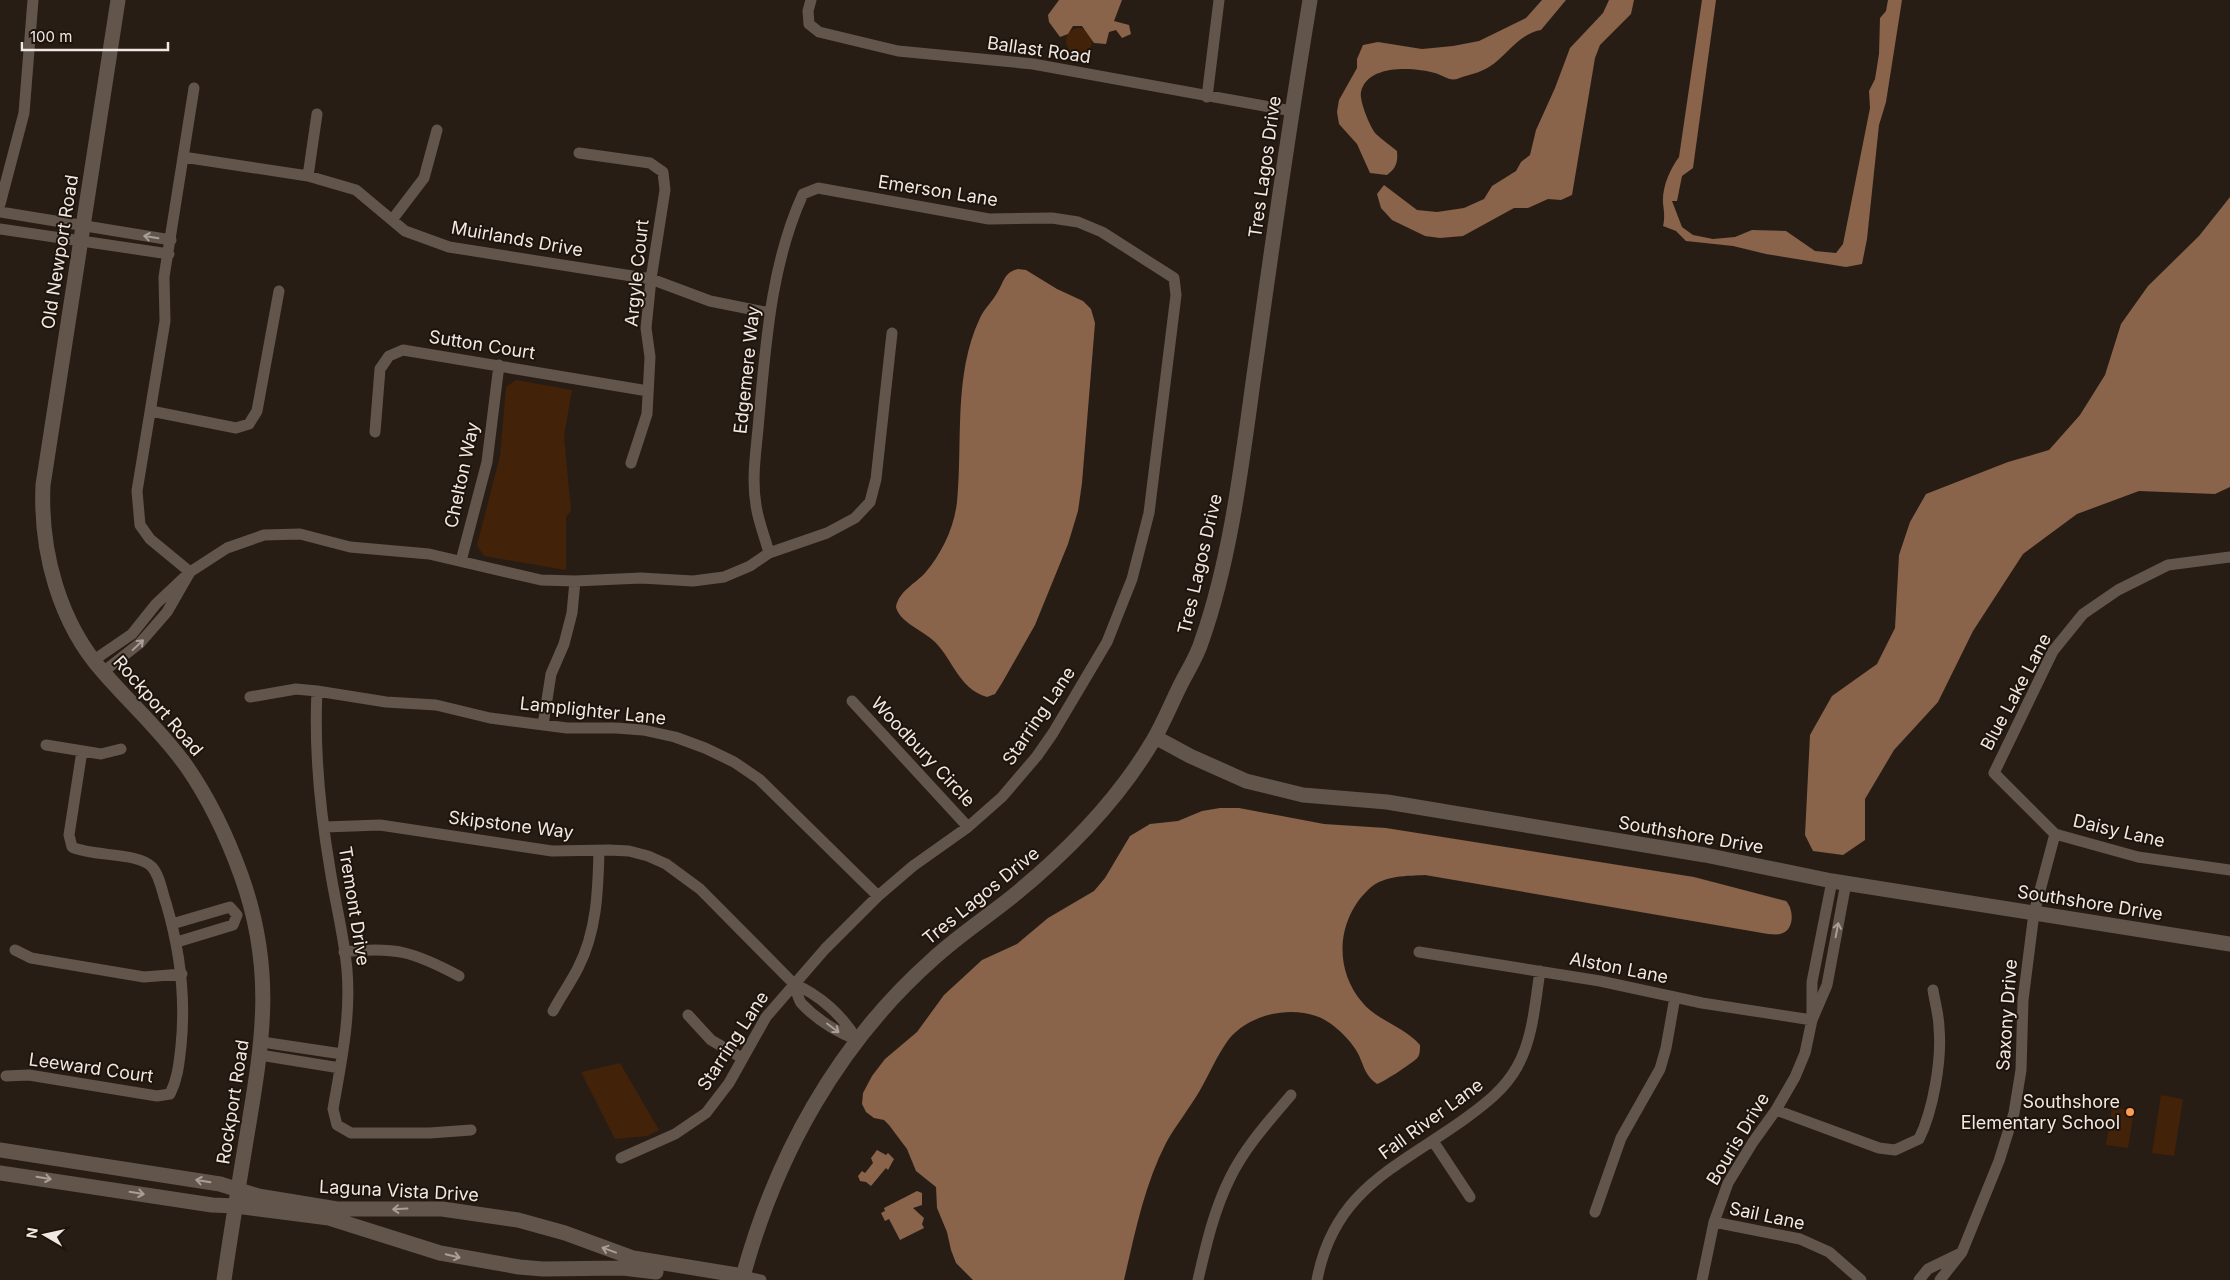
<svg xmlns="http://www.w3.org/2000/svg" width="2230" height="1280" font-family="Inter,sans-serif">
<rect width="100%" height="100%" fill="#281d15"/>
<path fill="#422209" d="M1066 41a13 13 0 1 1 26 0a13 13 0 1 1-26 0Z
M516,380l56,10 -8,46 7,75 -5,6v53l-82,-14 -7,-11 23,-89 6,-69z
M620,1063l39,67 -12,6 -32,3 -34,-67z
M2161,1095l22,4 -9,57 -22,-3z
M2112,1107l22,4 -6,37 -22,-3z"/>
<path fill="#89634a" d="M1059,0h63l-8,21 15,4 2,9 -9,4 -6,-8 -7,2 -3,12 -12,-1 -12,-17h-9l-5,8 -8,3 -11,-15 -1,-7z
M1542,0h24l-25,30c-23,4 -33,25 -52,37 -9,6 -22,8 -32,12 -8,2 -15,-4 -22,-6 -21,-6 -68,-9 -74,19 -2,8 9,36 15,42 6,6 14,11 21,17 1,12 -1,17 -10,24l-17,-2 -13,-29 -18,-20 -2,-12 2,-12 18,-32v-9l6,-14 15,-3 44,7 31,-3 26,-5 47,-23z
M1609,0h25l-3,14 -31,31 -5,13 -23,137 -11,5 -13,-1 -20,9h-14l-51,28 -23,2 -15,-2 -33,-16 -11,-12 -4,-14 7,-9 33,25 20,2 27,-4 20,-9 8,-13 24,-15 5,-9 9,-7 6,-25 19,-42 15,-40 33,-35z
M1702,0h14l-23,168 -11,8 -5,25h-5l10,26 11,8 20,4 22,-2 17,-7 34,1 29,20 21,2 7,-9 27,-136 -1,-17 6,-12 4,-25 1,-36 6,-7 2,-11h14l-16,102 -7,23 -12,114 -5,25 -16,3 -80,-13 -33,-8 -47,-5 -10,-10 -13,-5c2,-9 1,-14 0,-23 -1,-16 7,-34 16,-46z
M2230,197v290l-15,7 -76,-3 -62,23 -54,40 -50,77 -35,71 -44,48 -29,49v41l-22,15 -30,-4 -8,-16 5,-100 22,-39 45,-32 18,-36 4,-73 11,-33 16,-28 82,-32 41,-12 31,-35 25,-40 16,-51 27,-38 51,-50z
M1018,269l8,1 31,19 26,12 8,8 4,14 -13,160 -4,28 -10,33 -33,81 -33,58 -7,11 -8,3c-28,-8 -34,-37 -52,-55 -11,-11 -36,-20 -39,-35 3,-16 19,-23 29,-34 17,-20 29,-45 32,-71 6,-61 -4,-127 23,-184 4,-9 12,-16 17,-25 7,-11 7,-21 21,-24z
M1220,808h19l85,16 62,4 308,49 92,24c8,8 9,30 -6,33 -3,1 -8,0 -12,0l-343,-59c-18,1 -40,0 -55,13 -33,30 -37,80 -8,114 15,19 42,24 58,43 0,4 0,9 -2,12 -2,4 -36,26 -41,27 -14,-10 -13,-21 -21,-34 -9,-14 -25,-29 -40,-34 -29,-10 -67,-1 -87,23 -12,16 -20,36 -30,53 -10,17 -23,33 -33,51 -22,43 -31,90 -42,137h-151l-17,-17 -5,-13 -4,-18 -10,-24 -1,-21 -20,-16 -9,-22 -18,-24 -5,-5 -10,-2 -8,-6 -4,-8 1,-11 9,-17 13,-17 32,-27 27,-37 38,-35 35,-16 31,-26 46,-27 11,-13 25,-42 20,-12 28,-3 24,-10z
M877,1150l9,5 2,-2 6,6 -6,11 -2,-2 -15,18 -5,-4 -6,-1 -2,-5 4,-5 3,2 8,-10 -2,-5z
M917,1191l5,2v12l-9,3 11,10 -2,6 2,4 -24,12 -11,-21 -4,2 -4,-8 4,-2 -1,-3z"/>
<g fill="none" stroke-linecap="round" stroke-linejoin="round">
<path stroke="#62554c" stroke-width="11" d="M811,0l-3,11 1,13 10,8 79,19 135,13 259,47
M194,88l-30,189 1,44 -28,170 3,34 10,14 40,33 37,-24 37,-13 36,-1 50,13 79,7 112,26 34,1 66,-3 52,3 31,-4 26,-11 19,-13 58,-20 28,-15 15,-16 6,-23 16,-146
M1207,97l12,-97
M579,153l71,10 13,9 2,18 -14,89 -5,49 4,29 -3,57 -16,49
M183,157l125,19 48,14 49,41 44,16 202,32 59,22 60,12
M308,176l9,-62
M0,204l24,-91 9,-113
M0,212l171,28
M392,220l32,-42 13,-48
M0,229l169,25
M151,411l85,17 13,-4 8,-13 22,-120
M375,432l5,-63 9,-13 14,-6 245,41
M2230,557l-62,8 -50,25 -35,24 -30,37 -59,122 61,61 83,23 92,13
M461,561l26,-99 12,-97
M94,660l38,-26 24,-30 34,-32 -23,40 -27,31 -37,29
M317,691c-3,59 3,119 13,178 5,33 14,66 17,101 4,47 -6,93 -14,139l4,16 14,8h79l41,-3
M250,697l46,-8 21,2 69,11 50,3 54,13 77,10h49l27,2 32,7 30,11 29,14 25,17 119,117
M852,701l116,126
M543,725l8,-51 13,-30 8,-31 3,-32
M46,745l55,9 20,-5
M325,827l55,-2 172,26 57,-1 20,1 19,5 18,8 34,25 94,95c26,11 49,32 63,56
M172,924l58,-17 7,8
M177,942l56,-17 4,-10
M15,950l16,8 113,19 38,-3
M344,952c51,-6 70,0 115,24
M1419,952l181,29 102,22 110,17
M794,984c2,6 4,14 7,19 15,16 36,29 56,37
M553,1011c8,-15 18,-29 25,-43 19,-37 20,-78 21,-117
M1812,1013v-31l20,-101
M688,1015l23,25 31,18
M262,1042l80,12
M260,1055l80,13
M6,1076l23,-1 128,21 13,-2c8,-16 9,-31 11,-48 5,-50 -1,-96 -15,-143 -4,-11 -6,-27 -14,-36 -14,-15 -59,-10 -80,-20l-3,-12 13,-84
M1776,1110l103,38 16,2 24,-11c14,-28 23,-79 20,-111 0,-12 -4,-25 -6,-38
M1433,1141l37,56
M621,1158l54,-24 31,-21 23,-30 37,-66 59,-68 53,-53 35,-30 55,-39 34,-30 35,-41 16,-23 54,-91 25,-63 17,-66 27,-218 -2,-17 -72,-46 -24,-10 -26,-4 -63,1 -171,-31 -15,6c-32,70 -37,148 -44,223 -2,29 -8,59 -3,88 2,16 9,32 13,48
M1595,1212l26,-74 39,-69 6,-21 9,-51
M1714,1222l86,17 29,13 32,28
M743,1276l18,4
M1198,1280c8,-35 16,-70 32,-102 15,-31 39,-57 61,-83
M1317,1280c17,-91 81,-113 149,-162 19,-14 39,-29 51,-51 16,-28 18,-64 23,-96
M1702,1280l12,-58 14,-39 25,-41 23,-32 19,-33 10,-24 7,-33 15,-35 19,-102
M1919,1280l9,-11 31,-15
M1940,1280l22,-28 37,-91 15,-48 7,-43 2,-70 11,-87 21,-79"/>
<path stroke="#62554c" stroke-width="15" d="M118,0l-75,485c-3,66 16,138 61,188 28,32 59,60 83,94 22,32 41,72 54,108 34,94 22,165 6,260 -8,48 -16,97 -23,145
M1155,737l35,19 56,25 57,14 84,7 318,53 127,26 398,63
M0,1150l220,34 38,12 79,13h105l76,11 47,13 68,25 110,18
M0,1173l212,32 24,1 93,12 111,35 79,14 24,2 80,-1 33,4
M742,1280c33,-123 95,-236 191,-321 25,-23 54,-42 80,-63 54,-44 106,-97 141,-157 11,-19 19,-40 29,-59 7,-13 15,-26 19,-40 32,-91 42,-198 56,-293 16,-116 33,-232 52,-347"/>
</g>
<defs><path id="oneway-shaft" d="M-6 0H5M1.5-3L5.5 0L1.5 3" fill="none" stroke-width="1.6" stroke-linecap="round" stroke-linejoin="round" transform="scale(1.25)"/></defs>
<g stroke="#a99e98">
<use href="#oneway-shaft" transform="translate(151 237) rotate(-171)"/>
<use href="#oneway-shaft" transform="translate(138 645) rotate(-43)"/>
<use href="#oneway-shaft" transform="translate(1837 930) rotate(-79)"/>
<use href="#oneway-shaft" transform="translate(833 1028) rotate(37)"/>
<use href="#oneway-shaft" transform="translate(44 1178) rotate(9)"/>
<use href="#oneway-shaft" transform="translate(203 1181) rotate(-171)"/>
<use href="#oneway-shaft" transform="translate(137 1193) rotate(9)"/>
<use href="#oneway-shaft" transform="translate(400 1209) rotate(177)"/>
<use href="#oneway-shaft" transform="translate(609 1250) rotate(-160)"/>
<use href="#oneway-shaft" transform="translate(453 1256) rotate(13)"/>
</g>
<circle fill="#fd9c55" stroke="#1e140c" stroke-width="2" cx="2130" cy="1112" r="5"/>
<g text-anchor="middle" stroke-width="4" stroke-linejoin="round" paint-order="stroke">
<g font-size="18" fill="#f0e8e3" stroke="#1e140c">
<text transform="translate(1039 50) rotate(8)" y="6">Ballast Road</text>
<text transform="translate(1265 167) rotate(-82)" y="6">Tres Lagos Drive</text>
<text transform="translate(938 191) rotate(9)" y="6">Emerson Lane</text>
<text transform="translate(517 239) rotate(10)" y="6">Muirlands Drive</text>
<text transform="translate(60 252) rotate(-81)" y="6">Old Newport Road</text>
<text transform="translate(637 273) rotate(-84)" y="6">Argyle Court</text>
<text transform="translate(482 345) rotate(9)" y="6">Sutton Court</text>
<text transform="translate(747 370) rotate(-84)" y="6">Edgemere Way</text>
<text transform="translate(462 475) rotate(-78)" y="6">Chelton Way</text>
<text transform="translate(1200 564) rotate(-77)" y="6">Tres Lagos Drive</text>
<text transform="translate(2016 692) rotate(-62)" y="6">Blue Lake Lane</text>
<text transform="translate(158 706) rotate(49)" y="6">Rockport Road</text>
<text transform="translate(593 711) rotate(6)" y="6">Lamplighter Lane</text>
<text transform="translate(1039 716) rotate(-56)" y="6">Starring Lane</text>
<text transform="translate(923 752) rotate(47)" y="6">Woodbury Circle</text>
<text transform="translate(511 825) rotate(7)" y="6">Skipstone Way</text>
<text transform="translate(2119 831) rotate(13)" y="6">Daisy Lane</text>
<text transform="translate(1691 835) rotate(10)" y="6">Southshore Drive</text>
<text transform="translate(981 896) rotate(-39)" y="6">Tres Lagos Drive</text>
<text transform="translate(2090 903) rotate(9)" y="6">Southshore Drive</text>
<text transform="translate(354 906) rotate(81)" y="6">Tremont Drive</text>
<text transform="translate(1619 968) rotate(11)" y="6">Alston Lane</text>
<text transform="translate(2007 1015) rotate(-86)" y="6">Saxony Drive</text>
<text transform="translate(733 1041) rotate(-57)" y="6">Starring Lane</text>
<text transform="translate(91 1068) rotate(8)" y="6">Leeward Court</text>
<text transform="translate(233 1102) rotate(-81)" y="6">Rockport Road</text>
<text transform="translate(1431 1119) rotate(-36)" y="6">Fall River Lane</text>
<text transform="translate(1738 1139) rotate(-59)" y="6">Bouris Drive</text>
<text transform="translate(399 1191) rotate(3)" y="6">Laguna Vista Drive</text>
<text transform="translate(1767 1216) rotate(12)" y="6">Sail Lane</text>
</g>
<g font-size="18" fill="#f0e8e3" stroke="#1e140c" text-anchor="end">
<text x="2120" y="1108">Southshore<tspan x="2120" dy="21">Elementary School</tspan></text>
</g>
</g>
<g transform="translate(45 1235) rotate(279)" stroke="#1e140c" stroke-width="4" paint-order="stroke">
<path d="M0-4L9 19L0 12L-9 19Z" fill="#f0e8e3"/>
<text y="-8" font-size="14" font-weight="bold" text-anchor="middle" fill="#f0e8e3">N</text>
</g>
<path d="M22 42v8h146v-8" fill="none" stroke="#f0e8e3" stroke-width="2.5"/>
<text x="30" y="42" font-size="15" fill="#f0e8e3" stroke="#1e140c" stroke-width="4" paint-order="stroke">100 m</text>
</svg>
